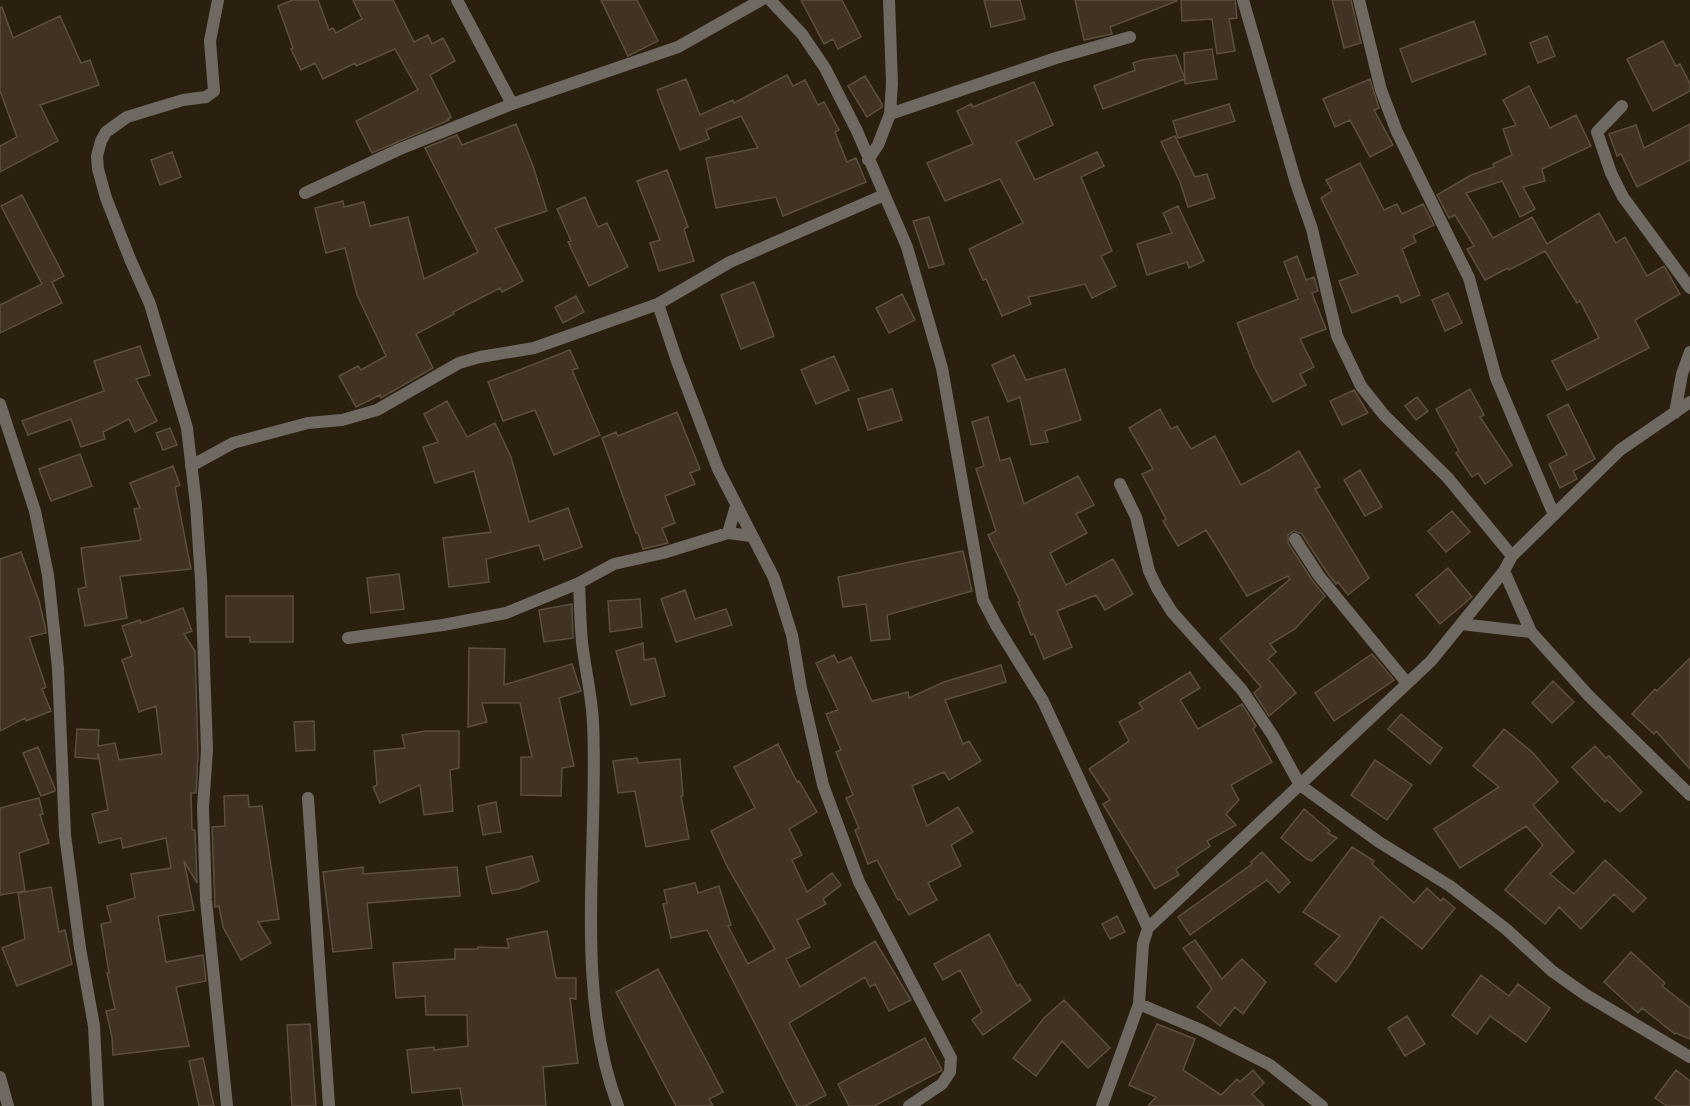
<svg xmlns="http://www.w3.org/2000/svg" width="1690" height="1106" font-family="'DejaVu Sans',sans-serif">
<rect width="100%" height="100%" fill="#2b1f10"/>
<path fill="#403324" stroke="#5c4f3e" stroke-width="1.5" d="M293,0h25l11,30 4,-2 3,5 26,-14 -9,-19h40l21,42 14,-7 4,9 11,-6 12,23 -25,14 21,42 -3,2 1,1 -77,33 -16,-32 62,-31 -23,-41 -39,17 -1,-3 -32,16 -8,-16 -14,7 -10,-21 2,-1 -15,-42z
M601,0h36l21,41 -30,15z
M801,0h41l19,37 -23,12 -5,-10 -9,5z
M984,0h36l5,19 -34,8z
M1075,0h101l1,1 -67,26 2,7 -28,6z
M1181,0h54l2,18 -8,1 6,32 -18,3 -5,-35 -30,2z
M1332,0h19l10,43 -17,5z
M0,7h2l11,31 47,-22 21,47 9,-3 9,25 -59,20 18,36 -58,31v-26l17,-9 -17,-46z
M1474,21l12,33 -74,28 -12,-33z
M1547,36l8,20 -17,7 -8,-20z
M1663,41l13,25 4,-2 10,20v7l-37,20 -26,-52z
M1212,49l5,30 -32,5 -1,-31z
M1176,55l9,24 -82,30 -9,-23 41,-16 -2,-7 9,-3z
M787,75l6,11 12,-6 13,25 6,-3 15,28 -4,2 12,30 9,-4 10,24 -83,34 -7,-19 -60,11 -10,-50 52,-10 -17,-32 -35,14 3,9 -29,11 -23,-60 29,-11 14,36 33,-15 1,3z
M865,76l17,28v3l-15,10 -19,-31z
M1370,79l9,29 -5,2 19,35 -23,12 -20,-37 -15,7 -12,-28z
M1034,82l19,43 -37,17 19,38 62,-28 7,14 -23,11 31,74 -11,5 15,30 -24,12 -7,-14 -57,13 3,7 -29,12 -16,-37 -3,1 -14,-31 54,-26 -23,-44 -55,22 -18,-38 46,-19 -16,-33 14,-7 2,3z
M1529,86l21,42 26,-13 15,31 -49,23 3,12 -22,6 12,22 -15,8 -18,-36 -36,12 27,45 39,-21 15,27 52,-31 17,30 9,-6 22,39 17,-10 16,28 -45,26 14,28 -82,42 -15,-29 47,-23 -19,-37 -3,2 -32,-52 -36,19 -1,-2 -23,12 -18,-31 7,-3 -19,-31 -6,3 -12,-23 34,-20 23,-8 -1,-3 19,-9 -9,-26 13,-4 -13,-25z
M1229,104l6,17 -57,17 -5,-17z
M516,124l17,42 14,45 -52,17 28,53 -21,11 -2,-4 -47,24 1,2 -38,20 17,34 -52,30 -1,-3 -24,12 -17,-31 19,-10 3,4 25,-14 -29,-61 -12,-47 -19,5 -11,-45 28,-7 1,6 20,-5 6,24 38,-9 16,62 54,-27 -53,-104 32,-13 5,10z
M1690,124v36l-53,27 -16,-33 -4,2 -8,-22 27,-9 8,23z
M1175,136l20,41 12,-3 8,24 -27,9 -8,-25 -19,-40z
M172,152l9,25 -21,8 -9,-25z
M1360,163l24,47 13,-6 5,10 21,-10 11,21 -21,10 3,7 -14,7 18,46 -19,8 -3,-8 -46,18 -13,-32 19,-7 -37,-76 11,-7 -6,-11z
M667,170l21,57 -4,2 10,32 -35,10 -9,-28 10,-3 -23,-59z
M22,195l42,81 -12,6 10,21 -62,30v-28l42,-21 -41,-78z
M585,197l13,30 9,-4 21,44 -39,19 -21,-44 3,-1 -14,-32z
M1178,206l26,55 -15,7 -2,-6 -40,13 -10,-31 35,-11 -9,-20z
M929,217l15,47 -15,4 -16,-47z
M1297,256l9,24 8,-3 4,14 -6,2 14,36 -26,10 14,28 -14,7 6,11 -33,17 -19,-35 -17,-44 61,-24 -14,-37z
M754,282l20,54 -33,13 -20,-54z
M1448,293l14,30 -17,8 -13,-31z
M902,294l13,26 -26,13 -13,-25z
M576,296l8,16 -21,11 -8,-16z
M140,346l10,29 -14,4 21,42 -22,11 -6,-13 -26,13 2,7 -24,8 -10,-28 -43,16 -6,-14 82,-30 -10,-30z
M570,350l8,18 -6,2 28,65 -46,20 -19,-45 -32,11 -15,-39z
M1014,355l12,25 39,-11 16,51 -36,11 3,11 -17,3 -11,-48 -12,5 -16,-37z
M834,356l15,34 -33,14 -15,-34z
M892,389l10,31 -34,10 -10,-31z
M1470,389l14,26 -4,2 32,48 -27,19 -7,-11 -6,4 -16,-24 3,-2 -23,-42z
M1354,390l14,23 -26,12 -12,-24z
M1417,397l11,14 -12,9 -11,-14z
M447,401l20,36 28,-14 16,34 18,65 39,-14 14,39 -38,13 -5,-15 -53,14 3,23 -40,5 -6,-49 48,-6 -17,-61 -39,12 -12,-36 15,-5 -14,-28z
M1568,404l27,55 -22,12 4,8 -17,9 -11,-24 18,-9 -20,-40z
M1160,409l11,20 6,-3 14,23 24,-13 26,49 28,-15 30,-19 21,36 -5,2 54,89 -21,17 -10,-13 -2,2 -10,-13 -24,-37 -8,-3 -6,4v8l24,37 13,16 -30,33 -25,15 6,8 -8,7 28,34 -27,23 -15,-23 7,-6 -41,-48 70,-60 -2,-3 -41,20 -41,-66 -28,16 -15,-25 3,-2 -24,-45 11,-5 -24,-41z
M677,412l23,57 -10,4 5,11 -30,12 10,27 -13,5 6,15 -25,6 -5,-16h-2l-34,-95 14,-6 2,4z
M988,417l12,44 10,-3 14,46 54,-28 16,29 -18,9 11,19 -37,20 16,32 47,-26 20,35 -28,16 -9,-15 -39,16 15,36 -28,12 -10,-25 -3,1 -13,-33 2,-1 -32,-66 8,-4 -20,-62 8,-3 -12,-44z
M170,428l7,17 -14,5 -7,-17z
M80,454l12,32 -41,15 -12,-32z
M173,466l7,19 -5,2 16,82 -70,7 -1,1 7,41 -42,8 -7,-37 8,-2 -5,-39 60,-8 -7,-31 6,-1 -10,-25z
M1360,470l22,37 -17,9 -21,-36z
M1452,511l18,21 -24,20 -18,-21z
M963,551l9,40 -85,24 3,24 -19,2 -5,-37 -23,3 -5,-30z
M21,552l18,49 6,25 1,7 -17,4 17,50 -4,2 9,22 -25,10 -1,-3 -25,13v-172z
M1448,568l24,29 -32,27 -24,-29z
M399,574l5,35 -33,4 -4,-35z
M685,590l10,29 31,-10 6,16 -56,17 -15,-43z
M226,596h67v46h-43v-5h-24z
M640,599l2,28 -32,5 -2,-31z
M572,604l1,34 -29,4 -5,-32z
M183,608l9,23 -8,3 11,17 3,104 -2,38h-5l1,37h3l2,53 -13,-22 10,49 -36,6 8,46 37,-7 3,26 -30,6 13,59 -76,9 -1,-18 -6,-26 9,-2 -8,-36h2l-8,-49 10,-2 -4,-16 28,-8 -4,-24 40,-6 -5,-30 -43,10 -2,-10 -22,5 -7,-29 16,-4 -10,-57v6l-23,-2 2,-28 22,1 -1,16 17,-3 4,17 43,-6 -6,-48 -17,6 -17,-52 10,-4 -10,-30 18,-6 1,3z
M643,643l1,17 11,-2 10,38 -34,9 -15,-54z
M469,648l36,1 -1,36 68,-21 9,27 -22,7 15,68 -12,2 -1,28 -40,-1v-38h11l-12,-54h-38l5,19 -19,5z
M1372,654l22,26 -60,41 -19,-28z
M834,655l4,8 13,-6 21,44 36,-9 1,6 35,-16 57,-17 5,17 -61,18 18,44 6,-3 12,20 -32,19 -5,-8 -32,14 15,40 31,-19 15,25 -22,13 10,21 -33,17 9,17 -28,15 -9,-16 -2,1 -21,-40 -9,4 -13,-34 4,-2 -13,-30 7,-3 -17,-43 5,-2 -15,-36 12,-4 -22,-47z
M1690,658v111l-34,-38 -2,3 -22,-20 23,-25 2,2z
M1190,672l10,16 -20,12 18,29 44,-25 14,22 -3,3 19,33 -41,23 8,15 -13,14 10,11 -29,16 3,5 -34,23 3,6 -24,14 -52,-85 7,-4 -21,-31 40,-28 -10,-19 24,-13 -4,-6z
M1553,681l21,21 -22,21 -20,-20z
M1401,714l41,34 -12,16 -42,-35z
M314,721l1,29 -19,1 -2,-29z
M1504,729l28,23 26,30 -25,23 41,47 -24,22 24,20 31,-34 41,38 -13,14 -19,-18 -33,35 -22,-22 -14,17 -40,-34 38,-45 -17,-19 -66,42 -26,-39 65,-42 -26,-21z
M425,731h34v37l-9,2 3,41 -29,4 -4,-30 -40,18 -7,-16 4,-2 -3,-34 31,-3 -3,-13z
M778,744l19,38 2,-1 18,31 -28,17 13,26 -10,5 15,32 25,-19 9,12 -18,14 3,5 -29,16 13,27 -24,12 14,28 75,-46 36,59 -22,11 -14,-27 -5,3 -5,-10 -76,46 37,72 -21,11h-8l-90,-176 -36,8 -8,-34 4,-1 -3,-13 31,-7 3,10 21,-7 12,39 -3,1 20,38 27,-15 -47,-81 -17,-37 44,-23 -21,-41z
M1595,746l11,12 3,-2 33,36 -22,20 -13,-12 -2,2 -33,-35z
M38,747l17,42v2l-14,5 -18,-43z
M637,758l1,5 42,-4 3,37h-2l8,43 -43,8 -11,-56 -17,2 -5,-32z
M1375,760l37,25 -25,35 -36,-25z
M248,795l1,12 13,-1 17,113 -21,3 13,21 -30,17 -18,-33 -4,-21 -4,1 -3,-80 13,-1 -1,-30z
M39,798l4,16 -3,1 9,28 -30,10 6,38 -25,4v-87z
M496,802l5,30 -18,3 -5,-29z
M1304,809l26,22 -2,2 9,5 -25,23 -5,-2 -26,-21z
M1352,847l22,14 -2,3 42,39 13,-15 14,13 2,-3 12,10 -33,41 -41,-33 -33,51 -12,15 -21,-18 25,-28 -37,-24z
M1262,852l28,30 -11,11 -12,-13 -77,55 -12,-18 74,-53 -1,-2z
M532,856l7,25 -20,8 -27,5 -6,-27z
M363,867v7l94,-7 3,29 -93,7 5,45 -39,4 -10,-80z
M51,887l8,45 6,-2 7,34 -55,22 -15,-38 23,-9 -7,-46z
M1117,916l8,16 -15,7 -8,-15z
M547,931l9,47h20v21l-6,-1 8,65 -35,4 3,39h-83l-3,-18 -48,5 -5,-43 27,-3v3l34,-4 -1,-31h-41l-1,-19 -29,2 -3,-35 62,-4v-10h23v-2l31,1 -2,-9z
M989,934l28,52 3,-2 11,16 -48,35 -11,-15 10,-8 -22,-42 -17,10 -9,-16z
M1195,940l27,39 20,-20 24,23 -23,32 -8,-7 -15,19 -23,-19 15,-18 -29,-41z
M1631,952l34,31 -3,3 28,22v31l-14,-6 -1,1 -33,-26 -4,5 -34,-31z
M658,969l65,123 -14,7 4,7h-37l-60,-114z
M1481,975l28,21 9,-12 32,24 -24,34 -36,-26 -13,18 -25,-19z
M1064,1000l46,48 -22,20 -26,-27 -26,35 -23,-18 31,-40z
M1407,1016l18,28 -20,12 -17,-28z
M310,1024l6,82h-24l-5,-81z
M1157,1024l38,15 -12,31 38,25 16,-16 3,3 13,-12 11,13 -12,11 12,12h-116l8,-9 -27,-12z
M925,1038l17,32 -1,1 -67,35h-25l-11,-22z
M203,1058l11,48h-15l-10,-45z
M1676,1070l14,11v25h-23l-12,-8z"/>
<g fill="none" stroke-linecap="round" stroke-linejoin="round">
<path stroke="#6f6961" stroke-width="12" d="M218,0l-8,41 4,50 -8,6 -23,3 -56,17 -21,15 -5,9 -4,15 1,13 8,29 24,61 20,45 37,124 9,77 5,74 6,171 -4,57 3,93 21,206
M457,0l55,104
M770,0l32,34 23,34 32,63 50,116 35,121 41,232 13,25 47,76 105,227
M1359,0l22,90 16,42 72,146 27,100 58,137
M1622,106l-25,26 14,41 12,24 67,91
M890,114l166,-56 74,-21
M868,160l10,-15 12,-31 2,-31 -3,-83
M305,193l95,-44 112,-45 166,-57 83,-47
M884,195l-154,67 -72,42 19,57 41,108 56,109 18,57 9,53 22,97 36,97 92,176 -1,14 -8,12 -33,22
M0,404l35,107 13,64 10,93 7,167 15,113 14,78 4,80
M1675,413l7,-39 8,-22
M191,466l42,-23 75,-20 34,-3 35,-10 82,-47 21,-6 54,-9 124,-44
M1120,484l16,33 13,54 8,17 15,24 70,78 31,46 27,49 79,57 71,44 56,43 46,42 34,24 104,62
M728,533l8,-27
M1295,539l24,37 88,107
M1512,556l108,-106 70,-48
M1504,571l27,61 58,64 101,99
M579,583c1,19 1,39 3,59 3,27 10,54 11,81 6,124 -20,265 25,383
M1461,624l70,8
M348,638l95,-13 63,-12 73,-30 35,-19 49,-11 65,-20 23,3
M308,798l21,308
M1139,1004l62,26 69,35 52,41
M0,1077l8,29
M1102,1106l37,-102 4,-60 5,-16 283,-267 73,-90 8,-15 -64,-78 -64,-63 -23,-29 -24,-50 -25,-107 -16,-46 -53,-183"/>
</g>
</svg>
